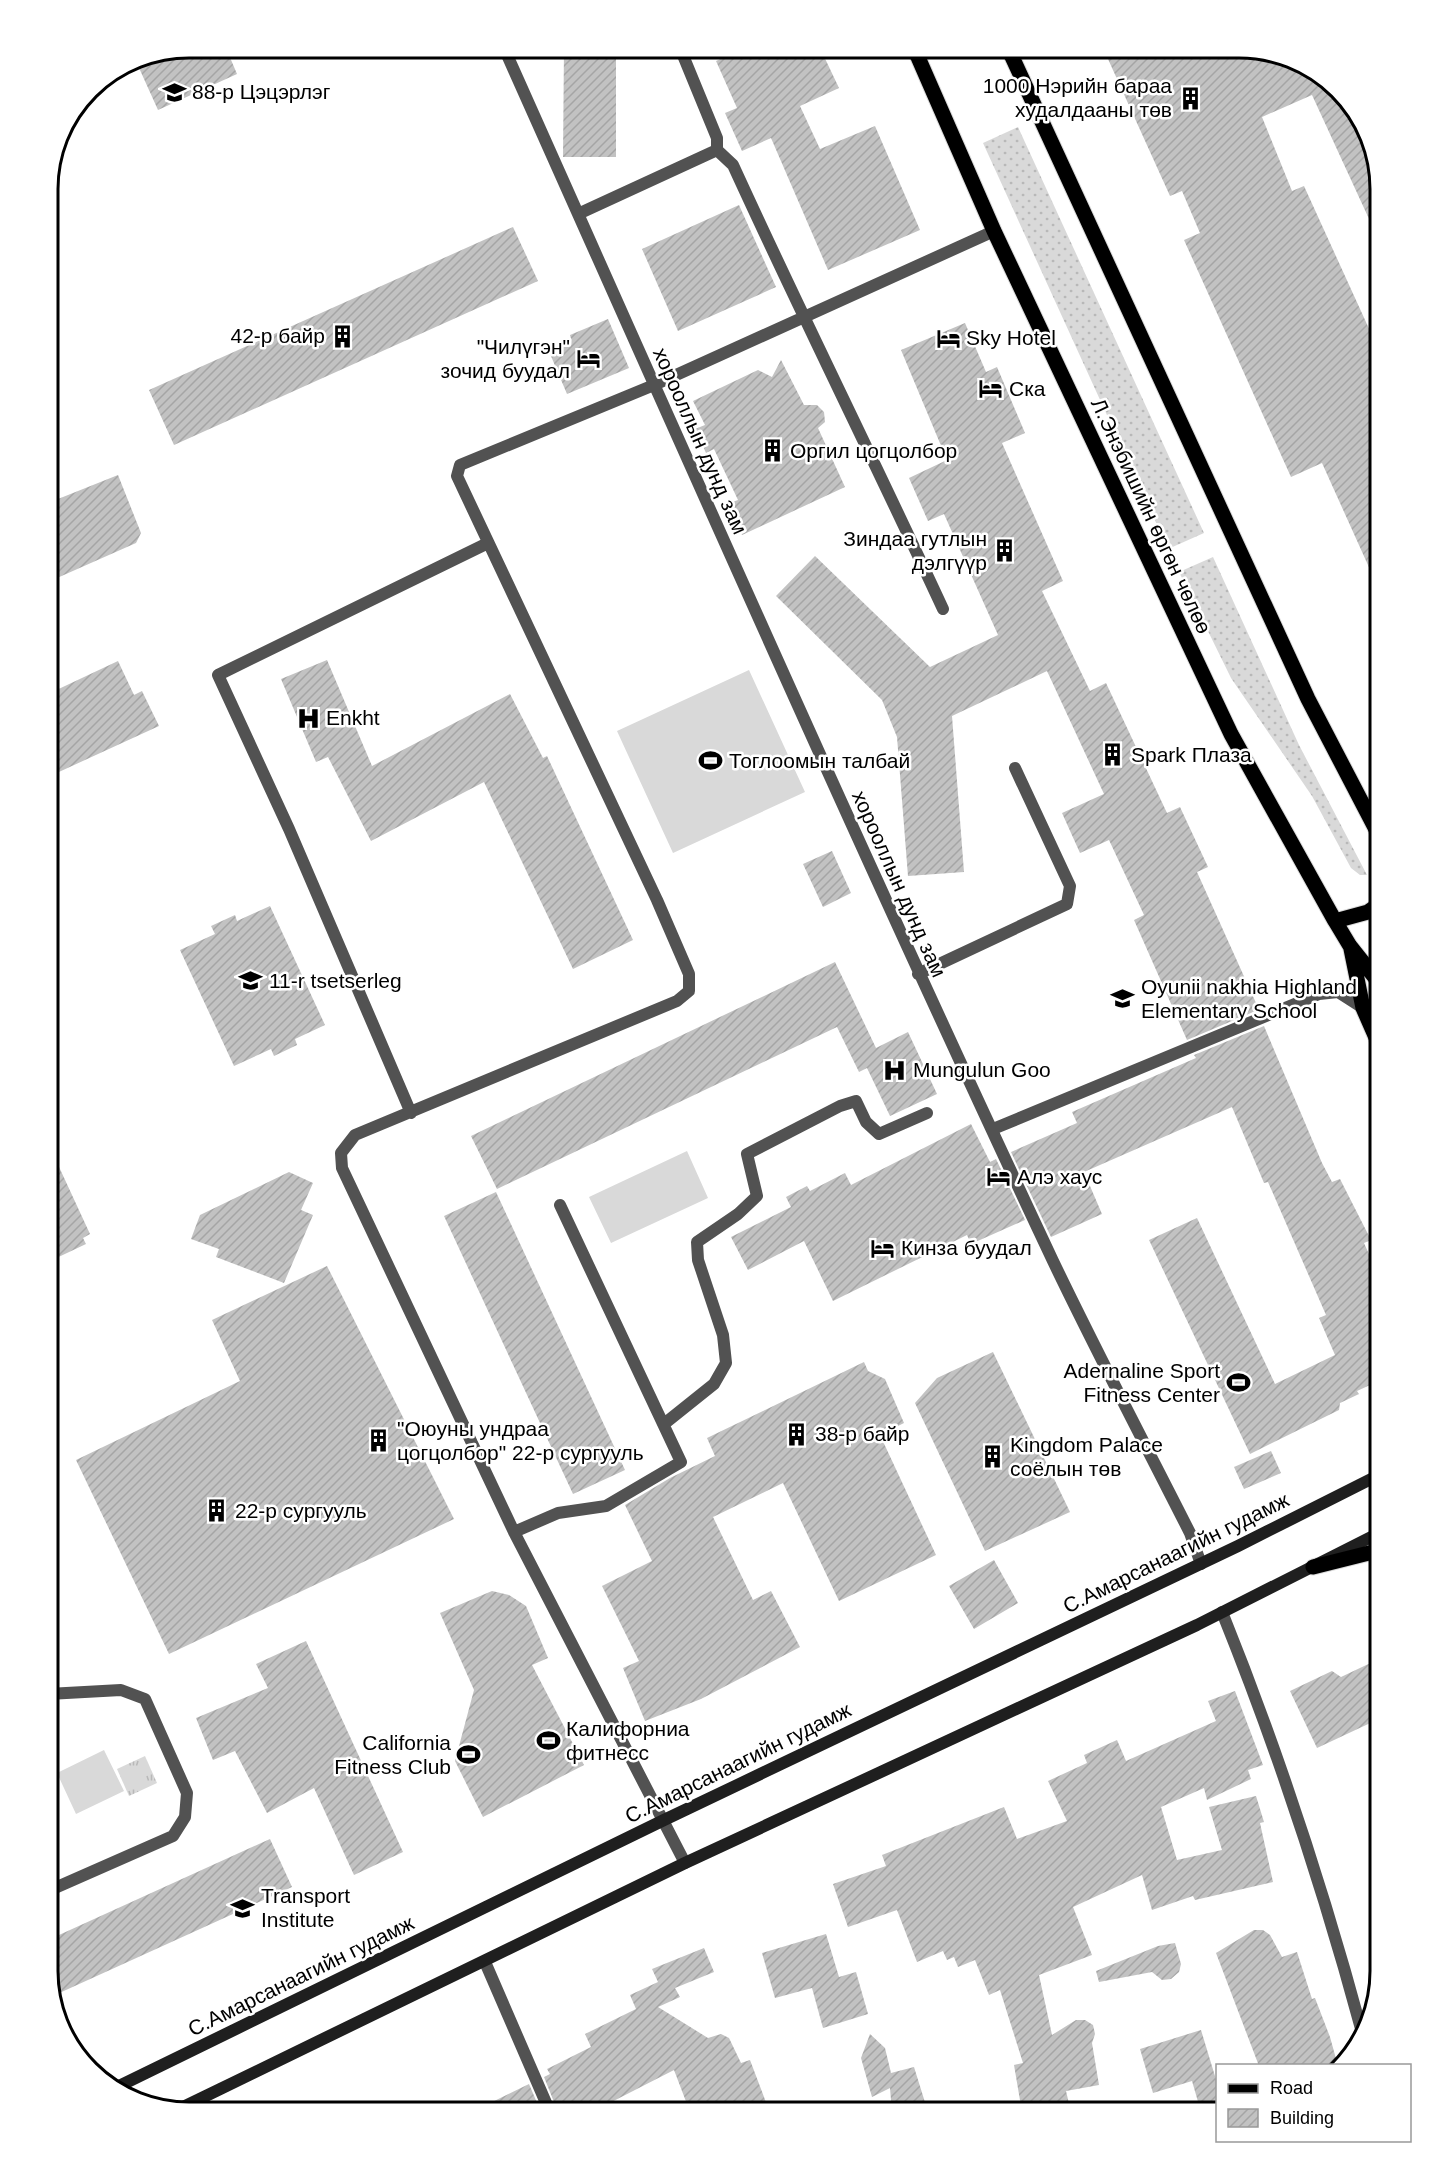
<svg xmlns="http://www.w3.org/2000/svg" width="1429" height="2160" font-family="Helvetica,sans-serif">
<defs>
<pattern id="grass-dots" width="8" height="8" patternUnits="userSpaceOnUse" patternTransform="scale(1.5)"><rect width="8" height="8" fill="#d9d9d9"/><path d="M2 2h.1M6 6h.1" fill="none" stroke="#b8b8b8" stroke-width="1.8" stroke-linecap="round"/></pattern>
<pattern id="park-tufts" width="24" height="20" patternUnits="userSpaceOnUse" patternTransform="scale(1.5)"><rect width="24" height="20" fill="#d9d9d9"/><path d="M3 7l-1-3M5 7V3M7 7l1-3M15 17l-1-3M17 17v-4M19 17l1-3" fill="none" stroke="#b8b8b8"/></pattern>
<pattern id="building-hatch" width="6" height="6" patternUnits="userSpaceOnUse" patternTransform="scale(1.5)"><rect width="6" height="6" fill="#c2c2c2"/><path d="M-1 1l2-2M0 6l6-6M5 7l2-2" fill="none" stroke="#a5a5a5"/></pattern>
</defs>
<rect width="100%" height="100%" fill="#fff"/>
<path fill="url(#grass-dots)" d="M1018,127l186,406 -36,16 -185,-406z
M1213,557l86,188 68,130h-7l-9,-7 -39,-72 -81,-118 -52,-106z"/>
<path fill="url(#park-tufts)" d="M145,1756l12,27 -28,13 -12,-27z"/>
<path fill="#d9d9d9" d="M749,670l56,122 -132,61 -56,-122z
M687,1151l21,47 -97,45 -22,-46z
M104,1750l20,41 -48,23 -19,-41z"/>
<path fill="url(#building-hatch)" d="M190,48h36l11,26 -79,36 -23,-51z
M564,48h52v109h-53z
M745,48h75l19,40 -39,18 20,43 55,-23 45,104 -92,40 -57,-132 -29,13 -17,-38 12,-5 -21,-47z
M1103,48h145l70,24 44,47 19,71v55l-69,-150 -50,22 30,74 12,-5 77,169v239l-59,-131 -31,14 -107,-237 16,-7 -18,-42 -12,5z
M739,205l37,82 -98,44 -36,-82z
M513,227l25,54 -364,164 -25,-55z
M608,319l21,49 -62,26 -19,-45 23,-10 -1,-4z
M965,323l21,49 11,-5 28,66 -23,10 61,138 -21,10 48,100 16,-8 61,130 13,-6 28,60 -11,5 59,131 2,7 -71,30 -53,-120 10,-5 -35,-75 -29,13 -18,-40 42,-19 -57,-123 -95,45 12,156 -56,4 -11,-139 -15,-37 -106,-104 39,-40 115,111 68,-32 -54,-121 -16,7 -19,-43 38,-18 -46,-110z
M781,360l23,45h13l7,7 1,10 -7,6 27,59 -103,48 -15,-31 11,-4 -24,-51 -8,4 -11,-24 10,-4 -12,-24 65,-31 14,7z
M118,475l23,58 -5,10 -88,39v-79z
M327,660l45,106 138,-72 33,64 4,-2 86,184 -60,29 -89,-187 -113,59 -43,-84 -12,5 -35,-83z
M118,661l16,34 8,-4 17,35 -111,51v-83z
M832,851l19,42 -28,14 -20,-43z
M270,906l55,119 -30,14 2,6 -23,11 -3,-7 -37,17 -54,-116 35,-16 -4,-8 24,-11 2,6z
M835,962l41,86 32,-16 29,62 -47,22 -23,-48 -8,4 -22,-45 -340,162 -26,-53z
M1264,1026l58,137 10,19 8,-3 31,61 -7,3 12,27 -5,2 10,24v84l-24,11 2,3 -19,9 -1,7 -89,44 -101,-214 48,-22 78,166 60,-29 -16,-37 7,-3 -58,-133 -4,1 -32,-76 -148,65 18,42 -51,23 -40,-85 66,-29 -5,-11 124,-54 -2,-3z
M971,1124l19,38 6,-3 29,61 -54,24 -4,-9 -134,66 -29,-60 -56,29 -17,-33 60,-30 -5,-10 21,-11 3,5 35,-18 6,12z
M48,1143l42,91 -7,4 3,6 -38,18z
M289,1172l24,11 -12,27 12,5 -29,68 -68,-26 3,-8 -28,-10 9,-24z
M496,1192l129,278 -52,24 -129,-278z
M327,1266l127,253 -285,135 -93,-194 164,-79 -28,-61z
M993,1352l77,160 -85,39 -70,-148 22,-25z
M864,1362l4,9 17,8 19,44 -24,12 56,120 -97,46 -56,-118 -70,34 40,83 18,-9 29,56 -99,52 -56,22 -22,-53 16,-7 -37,-75 50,-25 -27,-56 45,-27 45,-22 -8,-18z
M1271,1451l10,22 -37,16 -10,-22z
M994,1560l24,43 -44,26 -25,-43z
M492,1591l17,4 17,11 22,52 -16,7 52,100 -101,52 -28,-56 19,-71 -34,-77z
M306,1641l97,211 -49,23 -40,-87 -47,25 -32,-62 -22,9 -17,-42 72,-30 -12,-24z
M1381,1658v60l-64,30 -27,-57 42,-20 9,6z
M1235,1691l28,74 -15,5 3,9 -44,21 -3,-12 -43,19 16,53 45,-10 -13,-43 47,-11 8,26 -4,1 13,59 -78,18 -2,-4 -41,14 -10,-35 -69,32 19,48 -53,20 13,60 24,-15h9l8,5 2,9 -3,9 7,42 -33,6 5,21h-49l-8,-47 9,-2 -23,-73 -11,5 -14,-35 -17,7 -4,-10 -7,3 -4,-9 -26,11 -20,-52 -49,17 -15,-43 53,-18 -4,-11 122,-48 13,32 50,-18 -19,-40 39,-18 -3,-8 33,-15 9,21 90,-40 -8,-20z
M270,1839l22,48 -237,108 -7,-25v-30z
M1254,1930h9l7,5 12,22 15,-5 15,47 3,-1 15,39 8,29h-79l-43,-113z
M826,1934l13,43 17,-5 12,42 -45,14 -11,-40 -37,10 -13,-45z
M1175,1943l6,21 -2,8 -8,7 -9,1 -10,-8 -53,10 -3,-11 62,-25z
M704,1948l10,24 -39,16 5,9 -22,10 50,31 13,-4 8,4 12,25 9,-3 17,45 -17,7h-60l-16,-42 -82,42h-34l-14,-35 6,-3 -3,-5 44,-22 -6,-13 51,-25 -6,-14 28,-13 -6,-13z
M1201,2030l17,56v26h-17l-9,-31 -39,12 -13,-44z
M870,2034l15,14 6,25 23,-6 14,45h-36l-2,-24 -18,9 -11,-39z
M529,2084l12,28h-69z"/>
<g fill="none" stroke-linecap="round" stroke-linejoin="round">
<defs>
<path id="primary" d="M914,48l80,183 237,503 104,187 15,25 31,39
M1008,48l300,651 73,140
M1335,921l33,-9 13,-9
M1351,949l12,59 18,41
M1313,1567l68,-17"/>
</defs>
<use href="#primary" stroke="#dbdbdb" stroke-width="17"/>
<path stroke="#525252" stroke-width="12" d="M504,48c181,405 360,811 549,1213 44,92 91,181 137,272l11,31
M717,150l16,15c68,149 141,295 210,444
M578,214l139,-64v-12l-37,-90
M918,974l149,-70 3,-18 -55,-118
M411,1113l-122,-284 -71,-154 270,-132
M993,1129l326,-135 19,-2 25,16
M664,1424l50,-40 12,-21 -3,-28 -25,-75 -1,-18 41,-28 19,-18 -10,-42 93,-48 16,-5 10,21 13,12 48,-21
M514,1532l44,-19 48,-7 75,-44 -121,-257
M1222,1612c56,139 102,279 141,424
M685,1863l-171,-331 -172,-364 -1,-15 14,-18 322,-134 12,-10v-17l-32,-74 -200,-424 3,-11 194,-80 340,-154
M48,1891l125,-55 12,-19 2,-24 -42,-94 -24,-9 -73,4
M485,1962l65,150"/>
<path stroke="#1f1f1f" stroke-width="12" d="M113,2089l551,-269 574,-274 143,-72
M177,2110l508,-247 512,-238 184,-93"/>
<use href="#primary" stroke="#000" stroke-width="15"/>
</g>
<defs>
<symbol id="school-bare" viewBox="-9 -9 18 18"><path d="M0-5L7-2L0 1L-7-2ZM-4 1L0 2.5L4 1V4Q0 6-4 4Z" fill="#000" stroke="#fff" stroke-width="2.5" paint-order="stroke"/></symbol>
<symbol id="building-bare" viewBox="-9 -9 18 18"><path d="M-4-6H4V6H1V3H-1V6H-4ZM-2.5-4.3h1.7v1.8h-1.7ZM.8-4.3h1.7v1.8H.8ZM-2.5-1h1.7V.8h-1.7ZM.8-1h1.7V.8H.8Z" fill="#000" stroke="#fff" stroke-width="2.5" paint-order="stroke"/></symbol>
<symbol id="hotel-bare" viewBox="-9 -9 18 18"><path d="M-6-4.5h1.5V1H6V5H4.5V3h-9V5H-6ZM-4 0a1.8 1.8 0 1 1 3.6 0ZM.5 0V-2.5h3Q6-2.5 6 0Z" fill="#000" stroke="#fff" stroke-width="2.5" paint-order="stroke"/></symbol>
<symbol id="hospital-bare" viewBox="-9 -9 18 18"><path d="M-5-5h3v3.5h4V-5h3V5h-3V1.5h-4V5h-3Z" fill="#000" stroke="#fff" stroke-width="2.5" paint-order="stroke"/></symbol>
<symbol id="stadium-bare" viewBox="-9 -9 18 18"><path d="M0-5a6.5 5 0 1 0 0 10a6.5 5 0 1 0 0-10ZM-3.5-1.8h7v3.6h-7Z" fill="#000" stroke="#fff" stroke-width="2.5" paint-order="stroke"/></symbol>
<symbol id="university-bare" viewBox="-9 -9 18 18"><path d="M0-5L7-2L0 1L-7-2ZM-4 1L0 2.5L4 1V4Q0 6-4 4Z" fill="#000" stroke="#fff" stroke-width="2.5" paint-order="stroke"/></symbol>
</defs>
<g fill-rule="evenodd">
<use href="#school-bare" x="158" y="76" width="33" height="33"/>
<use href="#building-bare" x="1174" y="82" width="33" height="33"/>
<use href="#building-bare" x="326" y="320" width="33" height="33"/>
<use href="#hotel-bare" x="932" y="322" width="33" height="33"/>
<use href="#hotel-bare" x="572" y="342" width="33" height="33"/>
<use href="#hotel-bare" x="974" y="372" width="33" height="33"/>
<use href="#building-bare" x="756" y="434" width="33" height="33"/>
<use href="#building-bare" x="988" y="534" width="33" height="33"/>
<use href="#hospital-bare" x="292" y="702" width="33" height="33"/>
<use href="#building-bare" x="1096" y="738" width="33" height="33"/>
<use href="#stadium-bare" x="694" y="744" width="33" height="33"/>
<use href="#school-bare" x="234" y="964" width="33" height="33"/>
<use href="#school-bare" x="1106" y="982" width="33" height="33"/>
<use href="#hospital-bare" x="878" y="1054" width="33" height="33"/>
<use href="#hotel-bare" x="982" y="1160" width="33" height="33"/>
<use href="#hotel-bare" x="866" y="1232" width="33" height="33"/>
<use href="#stadium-bare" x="1222" y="1366" width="33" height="33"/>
<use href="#building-bare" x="780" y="1418" width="33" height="33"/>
<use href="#building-bare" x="362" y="1424" width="33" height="33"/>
<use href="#building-bare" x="976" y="1440" width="33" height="33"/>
<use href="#building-bare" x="200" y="1494" width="33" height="33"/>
<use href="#stadium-bare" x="532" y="1724" width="33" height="33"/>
<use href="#stadium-bare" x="452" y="1738" width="33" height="33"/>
<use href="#university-bare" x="226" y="1892" width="33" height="33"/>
</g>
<g text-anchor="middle" stroke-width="5" stroke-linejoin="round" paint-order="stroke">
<g font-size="21" fill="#000" stroke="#fff" text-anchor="start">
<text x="1172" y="93" text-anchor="end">1000 Нэрийн бараа<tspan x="1172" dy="24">худалдааны төв</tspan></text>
<text x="192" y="99">88-р Цэцэрлэг</text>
<text x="325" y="343" text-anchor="end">42-p байр</text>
<text x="966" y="345">Sky Hotel</text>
<text x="570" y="354" text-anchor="end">"Чилүгэн"<tspan x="570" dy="24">зочид буудал</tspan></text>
<text x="1009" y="396">Ска</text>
<text x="790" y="458">Oргил цогцолбор</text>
<text x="987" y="546" text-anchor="end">Зиндаа гутлын<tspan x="987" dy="24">дэлгүүр</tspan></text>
<text x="326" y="725">Enkht</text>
<text x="1131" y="762">Spark Плаза</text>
<text x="729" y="768">Тоглоомын талбай</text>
<text x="269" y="988">11-r tsetserleg</text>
<text x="1141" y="994">Oyunii nakhia Highland<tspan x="1141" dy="24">Elementary School</tspan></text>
<text x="913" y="1077">Mungulun Goo</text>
<text x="1017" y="1184">Алэ хаус</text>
<text x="901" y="1255">Кинза буудал</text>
<text x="1220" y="1378" text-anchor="end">Adernaline Sport<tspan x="1220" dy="24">Fitness Center</tspan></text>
<text x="397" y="1436">"Оюуны ундраа<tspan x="397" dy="24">цогцолбор" 22-р сургууль</tspan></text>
<text x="815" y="1441">38-р байр</text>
<text x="1010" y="1452">Kingdom Palace<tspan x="1010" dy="24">соёлын төв</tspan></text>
<text x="235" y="1518">22-р сургууль</text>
<text x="566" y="1736">Калифорниа<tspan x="566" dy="24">фитнесс</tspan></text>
<text x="451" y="1750" text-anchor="end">California<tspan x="451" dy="24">Fitness Club</tspan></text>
<text x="261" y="1903">Transport<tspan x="261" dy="24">Institute</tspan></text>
</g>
<g font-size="21" fill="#000" stroke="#fff">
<text transform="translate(700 441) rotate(66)" y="7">хорооллын дунд зам</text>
<text transform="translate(1151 516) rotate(65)" y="7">Л.Энэбишийн өргөн чөлөө</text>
<text transform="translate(899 884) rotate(66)" y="7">хорооллын дунд зам</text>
<text transform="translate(1176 1553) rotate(-26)" y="7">С.Амарсанаагийн гудамж</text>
<text transform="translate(738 1763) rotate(-26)" y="7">С.Амарсанаагийн гудамж</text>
<text transform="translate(301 1976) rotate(-26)" y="7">С.Амарсанаагийн гудамж</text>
</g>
</g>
<path d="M0 0H1429V2160H0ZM189 58H1239A131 131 0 0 1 1370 189V1971A131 131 0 0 1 1239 2102H189A131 131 0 0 1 58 1971V189A131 131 0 0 1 189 58Z" fill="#fff" fill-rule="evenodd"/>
<path fill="none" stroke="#000" stroke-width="3" d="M189 58H1239A131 131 0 0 1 1370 189V1971A131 131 0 0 1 1239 2102H189A131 131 0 0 1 58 1971V189A131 131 0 0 1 189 58Z"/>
<rect x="1216" y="2064" width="195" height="78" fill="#ffffff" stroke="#999999" stroke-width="1.5"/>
<rect x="1228" y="2084" width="30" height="9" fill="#000000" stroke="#999999" stroke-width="1.5"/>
<text x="1270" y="2094" font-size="18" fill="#000000">Road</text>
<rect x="1228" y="2109" width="30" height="18" fill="url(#building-hatch)" stroke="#999999" stroke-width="1.5"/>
<text x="1270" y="2124" font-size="18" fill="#000000">Building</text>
</svg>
